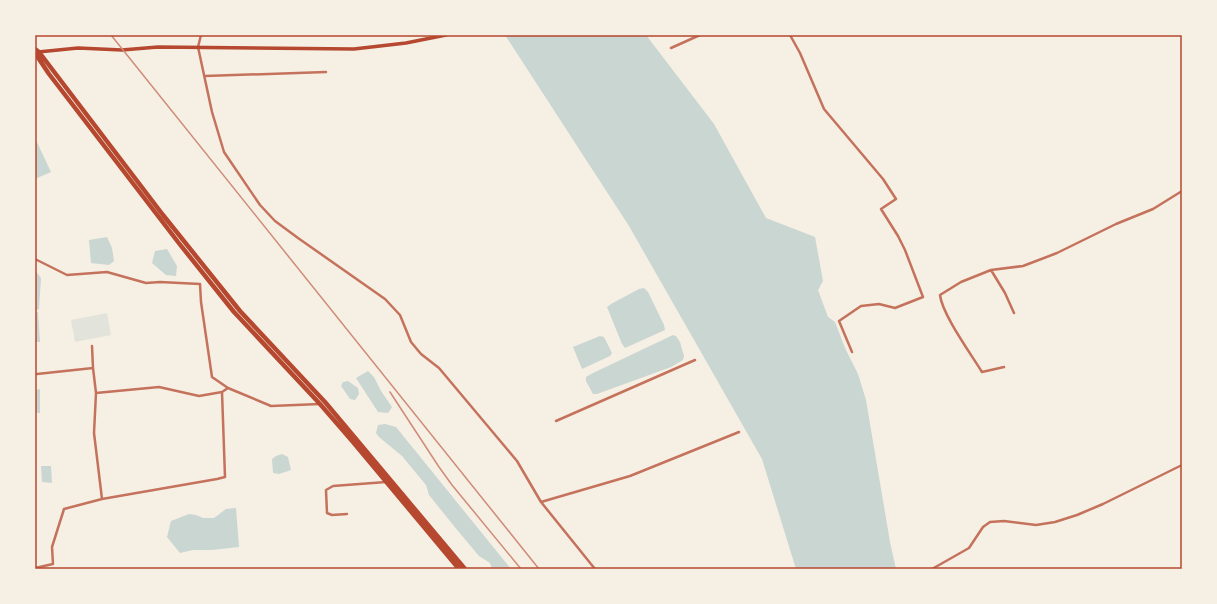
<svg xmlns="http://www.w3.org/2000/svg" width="1217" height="604" font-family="'Archivo Narrow',sans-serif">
<rect width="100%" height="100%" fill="#f6efe4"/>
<path fill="#e2e4dc" d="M107,313l4,22 -36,7 -4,-22z"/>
<path fill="#c9d6d2" d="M505,35h141l68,89 52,94 49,19 8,44 -5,9 10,27 7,5 10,26 13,26 8,26 24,142 6,27h-100l-34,-110 -133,-233z
M35,138l16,34 -16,7z
M107,237l5,11 2,13 -5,4 -18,-2 -2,-23z
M167,249l10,17 -1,10 -10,-1 -14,-12 3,-12z
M35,270l6,8 -2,31 -4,2z
M644,288l4,4 16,33 1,5 -40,18 -3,-4 -15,-37 4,-3 28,-15z
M35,312h3l2,30h-5z
M673,335l3,1 4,6 4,14 -1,4 -12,7 -74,27h-4l-7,-13v-4l7,-4z
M600,336l4,1 8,16 -2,3 -28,13 -9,-22z
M368,371l6,6 7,14 11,16 -4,6 -10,-1 -22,-34z
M348,381l10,7 1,6 -4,6 -5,-1 -9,-13 2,-4z
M40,389v24h-5v-23z
M385,424l11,3 115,142h-19l-2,-6 -11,-7 -21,-25 -29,-36 -3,-10 -24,-29 -23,-19 -3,-4 2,-8z
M282,454l6,3 3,13 -12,4 -6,-1 -1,-14 4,-3z
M41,466h10l1,17 -10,-1z
M236,508l3,39 -27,3h-19l-13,3 -13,-16 4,-16 18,-7 7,1 7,3h11l12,-9z"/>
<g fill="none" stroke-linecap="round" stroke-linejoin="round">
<path stroke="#c5725c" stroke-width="2.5" d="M201,35l-3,12 14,65 12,40 36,53 15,16 23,17 87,61 15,16 11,27 10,12 18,14 78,93 24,41 54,67
M790,35l10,18 24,56 59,70 13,20 -15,10 17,27 7,14 18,47 -28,11 -16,-4 -18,2 -22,15 13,31
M671,48l29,-13
M205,76l121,-4
M35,259l32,16 40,-3 39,11 14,-1 40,2 1,18 11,75 16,11 43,18 49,-2
M991,270l14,23 9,20
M92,346l1,22
M1004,367l-22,5c-11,-18 -40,-58 -42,-77l21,-13 30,-12 32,-4 34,-13 59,-29 37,-15 29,-18
M37,374l56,-6 3,25 63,-6 40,9 23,-4 6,-4
M96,393l-2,40 8,66
M556,421l139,-61
M541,502l89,-26 109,-44
M347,514l-15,1 -5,-2 -1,-23 7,-4 53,-4
M35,568l18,-4 -1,-17 12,-38 38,-10 115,-20 8,-2 -3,-85
M932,569l37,-21 14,-21 7,-5 14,-1 32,4 19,-3 22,-7 26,-11 79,-39"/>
<path stroke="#b5482f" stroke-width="3.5" d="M38,52l40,-4 44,2 36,-3 196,2 52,-6 40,-8"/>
<path stroke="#b5482f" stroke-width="4.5" d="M35,49l4,3 124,163 77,96 85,91 140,167
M35,53l14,21 129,168 56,70 86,92 33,38 106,127"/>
<path stroke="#cf8b77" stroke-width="1.5" d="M111,35l428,534
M390,392l49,75 13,18 69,84"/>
</g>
<rect width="1217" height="604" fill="none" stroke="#f6efe4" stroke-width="72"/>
<rect x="36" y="36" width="1145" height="532" fill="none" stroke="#b5482f" stroke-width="1.5"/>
</svg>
